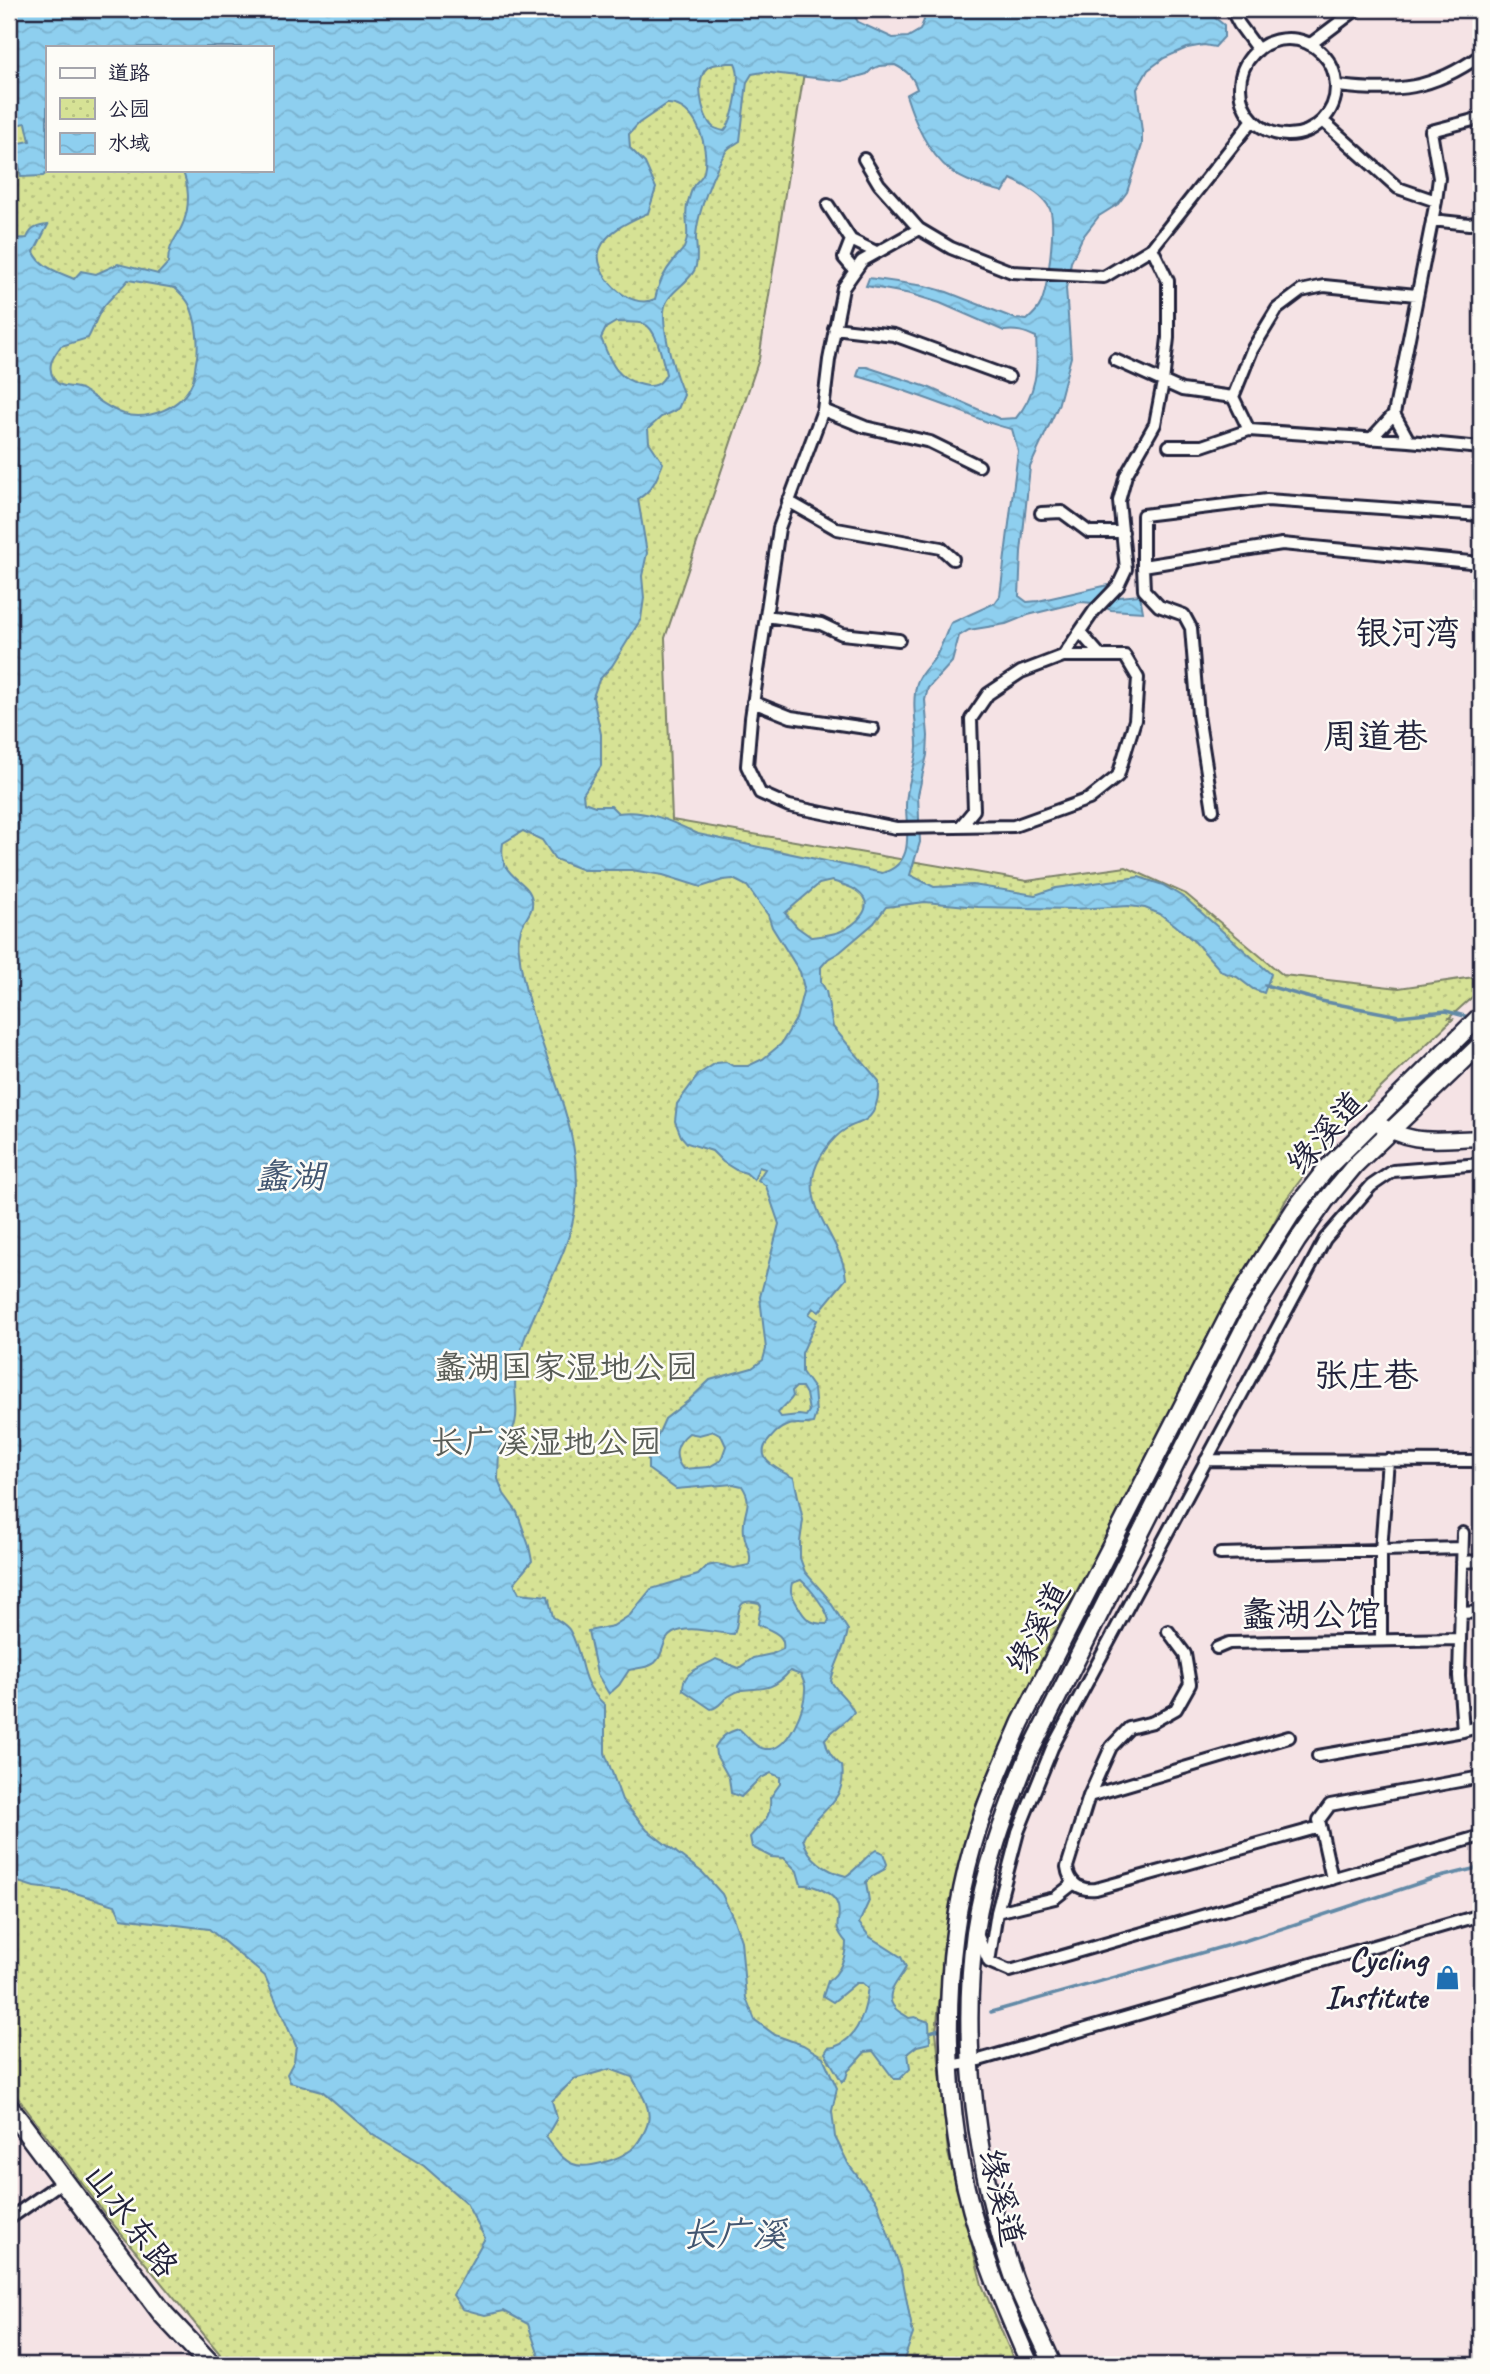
<svg xmlns="http://www.w3.org/2000/svg" width="1490" height="2374" font-family="Caveat,'LXGW WenKai TC',sans-serif">
<defs>
<pattern id="park-dots" width="8" height="8" patternUnits="userSpaceOnUse" patternTransform="scale(1.75)"><rect width="8" height="8" fill="#d6e295"/><path d="M2 2h.1M6 6h.1" fill="none" stroke="#b7c281" stroke-width="1.8" stroke-linecap="round"/></pattern>
<pattern id="water-waves" width="16" height="10" patternUnits="userSpaceOnUse" patternTransform="scale(1.75)"><rect width="16" height="10" fill="#8ecfef"/><path d="M0 5q4-4 8 0t8 0" fill="none" stroke="#7ab1ce"/></pattern>
</defs>
<rect width="100%" height="100%" fill="#f5e3e5"/>
<filter id="ink" filterUnits="userSpaceOnUse"><feTurbulence type="fractalNoise" baseFrequency=".0143" numOctaves="2"/><feDisplacementMap in="SourceGraphic" scale="14" xChannelSelector="R" yChannelSelector="G"/><feConvolveMatrix kernelMatrix="1 2 1 2 8 2 1 2 1" color-interpolation-filters="sRGB"/></filter>
<g filter="url(#ink)">
<path fill="url(#park-dots)" stroke="#7c8268" stroke-width="2" fill-rule="evenodd" d="M9,9h805l-55,350 -94,279 7,182 355,61 99,-14 60,27 97,81 116,13 82,-12v13l-32,29 4,1 -111,106 -55,73 -234,437 -79,174 -27,124 -11,98 12,122 34,132 34,80h-787l-121,-147 -99,-132zM47,47h224v123h-224z"/>
<path fill="url(#water-waves)" stroke="#638aa7" stroke-width="2" fill-rule="evenodd" d="M9,9h805l39,4 5,9 35,16 15,-1 12,-7 4,-10 -4,-11h284l20,16v12l-9,10 -11,-2 -17,3 -23,10 -16,12 -11,19 5,43v13l-15,47 -9,12 -19,12 -17,22 -11,24 -5,26 5,69 -13,49 -28,61 -9,85 -2,44 8,6 11,-1 70,-16 11,12 21,-2 3,17 -32,-2 -18,-7 -12,-1 -53,13 -22,9 -37,6 -10,6 -7,26 -24,26 -3,12 3,36 -1,19 -9,40 2,47 -10,33 24,12 39,-2 62,10 21,-7 83,-11 24,8 23,14 85,75 -7,19 -11,-4 -16,-12 -15,-5 -27,-30 -20,-17 -15,-11 -15,-6 -16,-2 -55,3 -96,-2 -53,-5 -39,5 -12,16 -34,29 -12,7 -7,8v15l5,9 7,36 46,54c0,10 -1,22 -6,31 -6,11 -18,11 -27,17 -15,9 -30,31 -33,48 -5,38 31,67 33,102l-27,33 -6,-4 -4,6 8,6 -15,33v19l12,17 2,24 -3,10c-9,3 -18,-1 -27,3 -8,3 -12,8 -17,14 -17,19 10,30 25,38l9,42 -3,22v16l5,14 22,25 21,33c-3,19 -13,33 -17,51 8,14 16,16 23,31 -10,13 -20,16 -29,27 2,12 7,20 17,27 6,38 -27,45 -39,73 5,20 23,32 43,37 12,-7 18,-19 30,-26l7,3 4,11 -2,5 -13,7 -6,6 3,19 -10,22 11,14 31,20 5,10c-5,12 -24,27 -11,41 3,4 9,6 14,10l6,-1 14,5 1,21 -13,3 -9,7 2,16 -10,10h-6l-21,-28 -8,1 -17,19 -2,7 -4,4 -17,-29 3,-5c21,-2 33,-23 37,-42 2,-6 1,-11 3,-18l-6,-5h-6l-23,19 -10,-6 5,-15c12,-7 18,-25 18,-39 -16,-19 -4,-19 -8,-36 -3,-13 -25,-22 -37,-21l-4,-14 -13,-13 -13,-1 -19,-10 -2,-10c12,-15 22,-18 20,-39l10,-14v-7l-9,-4 -12,6 -18,18 -10,-4 -2,-15 -13,-23 -1,-8c6,-10 12,-15 24,-18 10,8 16,21 31,20 20,-2 35,-42 35,-59 1,-5 -2,-10 -4,-15l-11,-4c-26,30 -38,9 -61,25 -8,5 -9,11 -18,13l-28,-19c-1,-20 19,-22 33,-31l23,9 14,-10 19,-4 11,-5c3,-16 -13,-18 -25,-25l3,-18 -2,-3c-27,-8 -18,16 -25,31 -20,0 -43,-10 -61,-1 -13,7 -8,26 -22,32 -6,3 -15,3 -22,5l-10,15 -10,9 -12,-20 -9,-43 25,-5 17,-11 21,-26 47,-14 9,-9 10,-2 17,4 15,-3c4,-11 -4,-20 -5,-32 -3,-21 11,-28 -2,-47l-9,-2 -57,5 -28,-20v-12l17,-38 23,-18 22,-21 42,-12 11,-8 3,-11 -6,-52 19,-73 -13,-38 -8,-6 7,-11 -6,-2 -5,13 -8,-7 -10,-3 -13,-8 -11,-11 -25,-8 -6,-7 -6,-15 2,-17 22,-30 17,-11 10,-1 7,4h15l15,-7 18,-15 15,-25 8,-31 -4,-16 -28,-45 -4,-12 -21,-29 -14,-7 -10,1 -22,7 -38,-12 -32,-5h-48l-28,-11 -13,-19 -19,-9 -20,12c-6,36 26,35 29,57 2,12 -8,19 -11,29 -2,6 -3,15 -2,21 7,85 66,166 57,252 -5,50 -35,91 -52,138 -3,9 -7,21 -8,30 -5,35 12,48 -17,79l-1,30 6,15 13,18 12,34 3,15 -18,22 5,10 29,3 5,21c6,4 14,8 17,14 16,29 6,48 35,74v48l17,47 25,30 56,43 19,21 12,26 7,21 5,57 9,22 20,15 28,10 20,12 14,31 -5,23 3,26 14,28 28,37 24,68 12,64 -11,31h-379l16,-9 -11,-32 -24,-13 -19,4 -23,-6 -9,-14 32,-57 -19,-35 -42,-37 -51,-31 -51,-44 -32,-9 -3,-8 7,-13 2,-15 -31,-70 -56,-47 -88,-11 -6,-13 -46,-14 -35,-4 -25,-8v-1518l5,-5 1,-6 -6,-6v-75l9,-10 -9,-12v-11l1,3 17,-1c4,-10 10,-12 21,-13l-14,27c7,16 25,20 40,27l7,-8 15,3 22,-10 40,10 10,-11c0,-20 10,-25 16,-42 6,-17 5,-36 -2,-51h89v-123h-224v123h3l-7,6 -22,1 -6,-33 15,-3 -4,-18 -17,3zM727,63h8c7,13 -1,58 -11,68 -4,-1 -8,-2 -11,-4 -12,-10 -20,-53 -3,-61 5,-2 12,-2 17,-3zM895,65c12,6 18,11 22,24l-11,6c9,28 21,57 45,76 14,11 35,16 52,21l8,-13c13,7 32,15 39,30 6,16 -2,78 -9,94 -3,7 -8,12 -14,17l-11,-1 -69,-27 -22,-6 -56,-8 -3,8 45,8 29,9 64,28c12,-2 21,1 32,6 2,32 1,56 -20,81l-16,1 -70,-31 -63,-21h-7l-3,9c33,9 65,21 98,33 20,8 36,16 57,20l6,22 -18,145 -5,7 -44,20c-5,9 -8,20 -13,29 -5,12 -17,18 -21,31 -6,21 0,42 0,64 -1,19 -11,38 -11,58 0,26 10,58 -24,68l-184,-39c-25,-12 -51,-25 -80,-21l-7,-7h-16l-11,-4 -1,-8 18,-28v-32l-8,-37 6,-17 13,-14 29,-47 3,-21 -2,-22 5,-23 -9,-54c15,-9 19,-21 25,-36l-14,-21 -1,-13 13,-12 17,-8 6,-14c-9,-19 -21,-61 -20,-83 1,-20 24,-27 31,-43 4,-10 1,-22 1,-32 1,-23 18,-68 31,-87 3,-4 9,-6 13,-9l7,-59 5,-8 11,-2 79,9 25,-7 5,-5 7,-3zM667,104c29,-1 43,44 37,68 -2,6 -6,8 -10,13 -3,5 -5,14 -7,20 -3,15 4,28 -3,43 -3,4 -7,8 -10,12 -10,12 -16,24 -19,39 -26,13 -64,-27 -55,-50 8,-19 30,-28 48,-36l8,-25 -11,-25 -15,-15 -1,-14 10,-11zM128,280l47,8c5,5 11,10 14,16 7,14 10,37 8,53 -2,8 -2,18 -5,26 -10,24 -43,38 -68,31 -16,-5 -28,-16 -41,-24 -10,-6 -23,0 -29,-11 -8,-13 -1,-22 7,-33l27,-8c6,-10 9,-24 16,-32 7,-9 16,-16 24,-26zM616,322c8,1 20,-1 28,2 13,4 19,38 22,50 -5,10 -11,14 -23,11 -27,-6 -32,-22 -42,-47l5,-10zM832,881c8,3 19,5 26,11 20,15 -4,34 -19,40 -8,3 -19,4 -28,5l-14,-10 -12,-14 34,-29zM796,1387h6l4,7 3,17 -3,5 -7,-1 -18,2 -3,-4c5,-7 11,-10 15,-17l-1,-5zM714,1431l7,4 5,11 -5,14 -12,7 -26,2c-11,-13 -7,-26 6,-36l10,2zM801,1580c9,8 25,28 28,40l-2,4c-17,0 -22,-5 -29,-18 -5,-10 -9,-12 -6,-23zM610,2069l22,8c7,13 20,30 16,45 -2,9 -10,22 -17,28 -12,9 -44,20 -58,14 -11,-4 -20,-18 -27,-27l11,-19 -5,-17 22,-22z"/>
<g fill="none" stroke-linecap="round" stroke-linejoin="round">
<path stroke="#638aa7" stroke-width="3.5" d="M1265,985l56,16 78,15 47,-5 26,7
M991,2012l256,-72 185,-61 49,-12
M930,2032l13,-4"/>
<defs>
<path id="minor" d="M1231,9l8,15 19,26
M1240 87a48 48 0 1 1 96 0a48 48 0 1 1-96 0Z
M1312,43l45,-34
M1338,86c59,7 94,4 143,-31
M1323,121l75,67 38,13 -42,213 15,27 72,7
M864,159l15,25 40,45
M1436,201l3,-23 -8,-47 50,-13
M828,205l23,35 25,12
M1432,220l37,4 12,-2
M851,240l-7,18 11,13
M834,328l60,7 115,42
M1115,360l67,30 51,7 16,33 160,11
M1233,397l19,-47 25,-41 24,-18 23,-5 92,9
M823,410l42,17 65,15 49,24
M1371,439l23,-25
M1169,446h33l47,-16
M788,501l49,28 104,19 12,11
M1041,513l21,-1 27,20h34
M1481,515l-214,-15 -124,15v51l139,-22 199,19
M1143,566l1,24 15,16 25,9 7,13 7,87 15,95
M766,616l55,8 21,10 57,6
M1080,632l20,23
M1063,656h62l13,22 -3,42 -17,56 -29,23 -75,27 -118,2 -107,-22 -29,-13 -13,-27 4,-48 28,-190 44,-118 6,-50 14,-72 19,-27 57,-32 32,19 61,24 92,5 48,-29 100,-127
M753,702l38,15 82,12
M960,827l14,-17 -3,-91 17,-25 33,-22 42,-16 31,-45 24,-25 8,-17 -7,-68 7,-26 29,-51 8,-42 5,-44v-57l-16,-33
M1206,1460l275,1
M1220,1554l242,-6
M1462,1562l19,-1
M1460,1613l21,-1
M1168,1631l17,23 5,30 -14,25 -23,13 -24,6 -18,19 -22,49 -22,71c2,16 13,24 29,22l224,-62
M1381,1639v-89l7,-90
M1217,1648l12,-5 231,-4
M1463,1731l-4,-55 4,-143
M1318,1756l145,-25 18,-5
M1089,1796l200,-59
M1332,1879l-13,-59 11,-15 151,-28
M997,1912l58,-14 19,-15
M977,1934l12,28 21,9 471,-135
M989,1962l8,-50 21,-80 34,-84 273,-509 46,-53 22,-15 88,-7
M950,2066l22,-4 509,-147
M9,2219l54,-38"/>
<path id="tertiary" d="M1373,1120c38,27 64,19 108,18"/>
<path id="secondary" d="M1030,2365c-19,-44 -38,-87 -52,-133 -37,-117 -39,-268 -5,-387 12,-42 30,-82 48,-123l211,-413 32,-52 30,-47 32,-41 155,-154
M1053,2365c-12,-29 -28,-57 -39,-87 -38,-108 -54,-233 -39,-346 9,-62 31,-121 54,-178l221,-438 47,-75 29,-41 29,-35 126,-121"/>
<path id="trunk" d="M9,2108l155,207 47,50"/>
</defs>
<use href="#minor" stroke="#22223b" stroke-width="16"/>
<use href="#tertiary" stroke="#22223b" stroke-width="19"/>
<use href="#secondary" stroke="#22223b" stroke-width="21"/>
<use href="#trunk" stroke="#22223b" stroke-width="24"/>
<use href="#minor" stroke="#fdfcf7" stroke-width="10"/>
<use href="#tertiary" stroke="#fdfcf7" stroke-width="14"/>
<use href="#secondary" stroke="#fdfcf7" stroke-width="16"/>
<use href="#trunk" stroke="#fdfcf7" stroke-width="19"/>
</g>
</g>
<defs>
<symbol id="shop-bare" viewBox="-9 -9 18 18"><path d="M-5-2.5h2.3a2.7 3.5 0 0 1 5.4 0H5L5.5 6h-11ZM-1.5-2.5h3a1.5 2.3 0 0 0-3 0Z" fill="#1f6fb2" stroke="#fdfcf7" stroke-width="2.5" paint-order="stroke"/></symbol>
</defs>
<g fill-rule="evenodd">
<use href="#shop-bare" x="1430" y="1960" width="35" height="35"/>
</g>
<g text-anchor="middle" stroke-width="5" stroke-linejoin="round" paint-order="stroke">
<g font-size="33" fill="#22223b" stroke="#fdfcf7">
<text transform="translate(1325 1132) rotate(-48)" y="12">缘溪道</text>
<text transform="translate(1037 1627) rotate(-63)" y="12">缘溪道</text>
<text transform="translate(1003 2197) rotate(76)" y="12">缘溪道</text>
<text transform="translate(132 2220) rotate(53)" y="12">山水东路</text>
</g>
<g font-size="33" fill="#585c56" stroke="#fdfcf7">
<text x="566" y="1378">蠡湖国家湿地公园</text>
<text x="546" y="1453">长广溪湿地公园</text>
</g>
<g font-size="33" font-weight="bold" fill="#22223b" stroke="#fdfcf7" text-anchor="end">
<text x="1427" y="1970">Cycling<tspan x="1427" dy="38">Institute</tspan></text>
</g>
<g font-size="35" fill="#22223b" stroke="#fdfcf7">
<text x="1408" y="645">银河湾</text>
<text x="1375" y="748">周道巷</text>
<text x="1366" y="1387">张庄巷</text>
<text x="1311" y="1626">蠡湖公馆</text>
</g>
<g font-size="35" font-style="italic" fill="#425671" stroke="#fdfcf7">
<text x="290" y="1188">蠡湖</text>
<text x="734" y="2246">长广溪</text>
</g>
</g>
<rect width="1490" height="2374" fill="none" stroke="#fdfcf7" stroke-width="35"/>
<rect x="18" y="18" width="1455" height="2339" fill="none" stroke="#22223b" stroke-width="2.5" filter="url(#ink)"/>
<rect x="46" y="46" width="228" height="126" fill="#fdfcf7" stroke="#a5a5ac" stroke-width="2"/>
<rect x="60" y="68" width="35" height="10" fill="#fdfcf7" stroke="#a5a5ac" stroke-width="2"/>
<text x="108" y="80" font-size="21" fill="#22223b">道路</text>
<rect x="60" y="98" width="35" height="21" fill="url(#park-dots)" stroke="#a5a5ac" stroke-width="2"/>
<text x="108" y="116" font-size="21" fill="#22223b">公园</text>
<rect x="60" y="133" width="35" height="21" fill="url(#water-waves)" stroke="#a5a5ac" stroke-width="2"/>
<text x="108" y="150" font-size="21" fill="#22223b">水域</text>
</svg>
